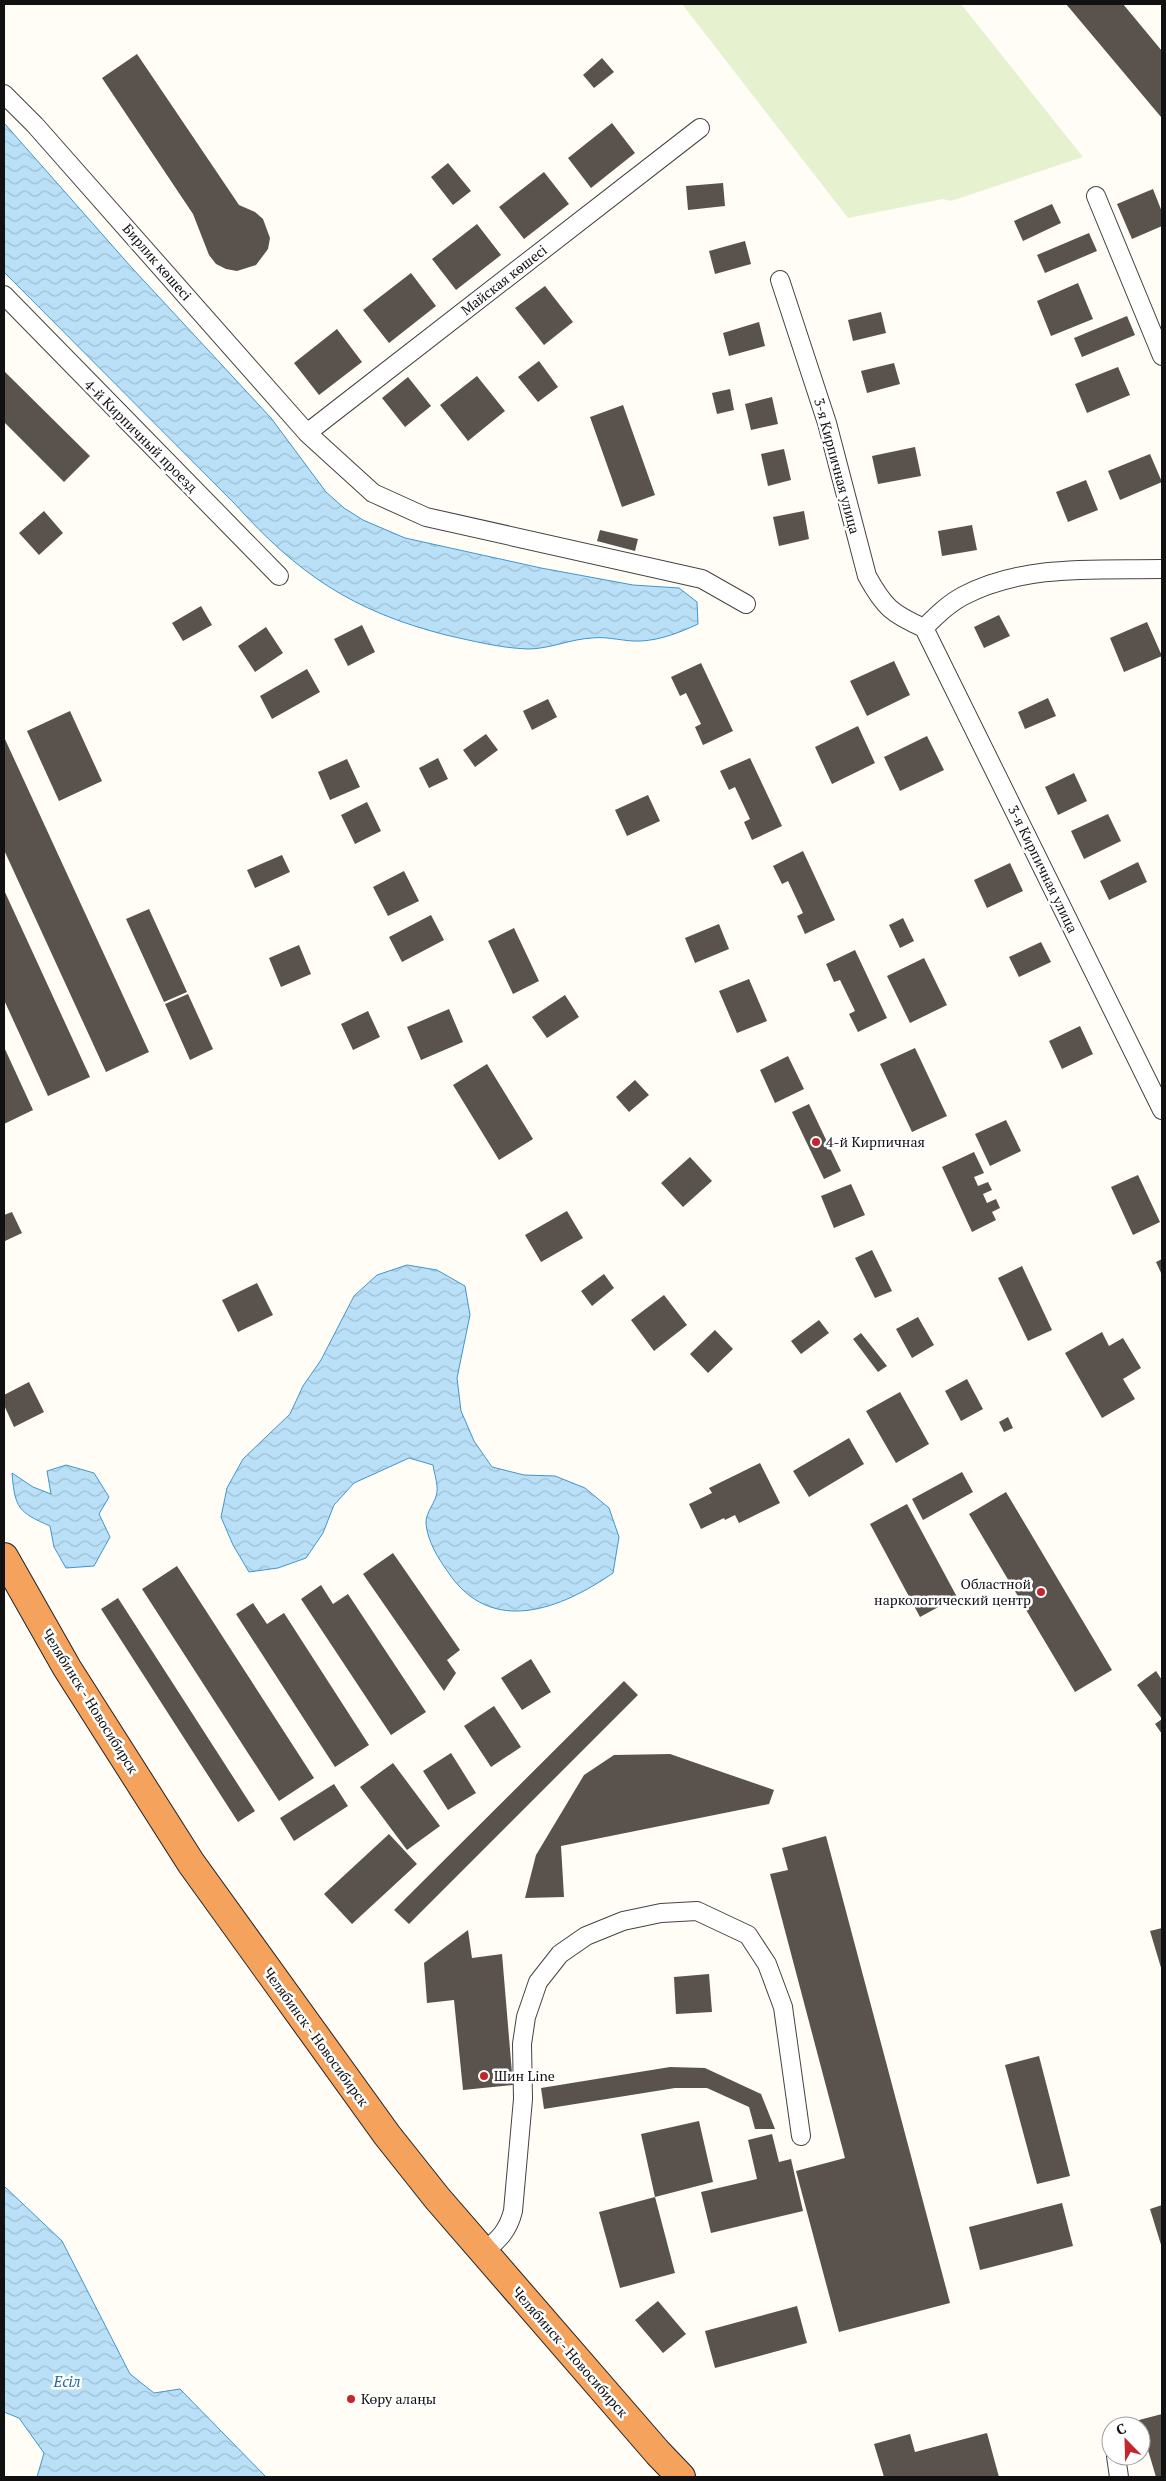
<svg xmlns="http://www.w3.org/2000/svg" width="1166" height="2481" font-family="'PT Serif',serif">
<defs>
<pattern id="water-waves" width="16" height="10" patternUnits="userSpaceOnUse" patternTransform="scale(1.25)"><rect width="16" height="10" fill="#b9e0f7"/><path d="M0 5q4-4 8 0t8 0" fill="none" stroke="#9ebfd3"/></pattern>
</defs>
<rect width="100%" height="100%" fill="#fffdf5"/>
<path fill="#e6f2cf" d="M682,4h279l122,153 -132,44 -8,-2 -95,19z"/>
<path fill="url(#water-waves)" stroke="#3f96cf" d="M4,123l128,145 139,150 55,74 18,16 19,12 42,18 136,30 92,17 46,3 18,14 1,22c-17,8 -37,16 -57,17 -16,1 -33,-5 -49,-3 -21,1 -43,11 -64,11 -28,-1 -55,-8 -82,-14 -94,-24 -148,-61 -212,-132l-230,-231z
M407,1265l30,5 28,16 5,29 -13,63 4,33 13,30 18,26 32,8 31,1 30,12 24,20 10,29 -6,36c-52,36 -122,64 -165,-1 -10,-14 -20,-30 -22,-48 -1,-11 10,-22 11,-32 1,-9 -3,-19 -4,-27l-24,-7 -55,25 -20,22 -11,28 -17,25 -28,10 -29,4 -16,-27 -12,-28 6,-29 16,-29 47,-45 13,-28 18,-26 33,-64 23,-21z
M66,1465l28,8 15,24 -10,17 11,23 -16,29 -28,2 -12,-21 -4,-21c-32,-14 -35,-18 -38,-53l21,14 18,7 -4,-23z
M4,2186l58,55 68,133 24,19 26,-4 86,88h-229l7,-24 -25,-35 -15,-6z"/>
<path fill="#5a524d" d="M1066,4h57l39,47v65l-1,1z
M137,54l102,151 16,7 8,7 7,19 -2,11 -12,16 -19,6 -11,-2 -10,-5 -7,-9 -16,-41 -91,-136z
M602,58l12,14 -20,16 -11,-13z
M612,123l23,30 -44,35 -23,-30z
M448,163l23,28 -18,14 -22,-28z
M544,172l25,32 -45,35 -25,-32z
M723,183l2,23 -37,4 -2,-24z
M1153,189l9,23v14l-30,13 -15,-35z
M1052,204l9,19 -38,18 -9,-20z
M477,224l24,31 -45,35 -24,-31z
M1089,233l8,18 -52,22 -8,-18z
M745,241l6,23 -36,10 -6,-23z
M411,273l25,33 -47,37 -26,-33z
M1078,283l15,36 -42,17 -14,-35z
M545,286l28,36 -29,23 -29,-37z
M881,312l5,21 -33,8 -5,-21z
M1127,316l8,19 -53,22 -8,-19z
M759,322l6,24 -36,10 -6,-23z
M337,329l25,33 -43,33 -25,-32z
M539,361l19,26 -20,15 -20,-25z
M894,363l6,21 -33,9 -6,-22z
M1118,367l12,28 -43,18 -12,-29z
M4,371l86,85 -26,26 -60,-60z
M477,376l28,35 -37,30 -28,-36z
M408,377l23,29 -26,21 -23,-29z
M730,389l4,21 -17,4 -5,-21z
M772,397l6,27 -27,6 -6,-26z
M623,405l32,90 -33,12 -32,-90z
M915,447l6,29 -43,8 -6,-28z
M784,449l7,31 -23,6 -7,-32z
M1150,454l12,28 -42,18 -12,-29z
M1086,480l12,30 -30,12 -12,-30z
M44,511l19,22 -24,22 -20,-22z
M804,511l5,28 -30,7 -6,-29z
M972,525l5,25 -35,6 -4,-25z
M600,530l38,9 -3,12 -38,-10z
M201,606l11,19 -29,16 -11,-18z
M999,615l11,21 -26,12 -10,-21z
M1147,622l15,34 -38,16 -14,-34z
M362,625l13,27 -27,14 -14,-27z
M266,627l17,26 -28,19 -17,-26z
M894,661l16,34 -43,21 -17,-35z
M701,663l32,68 -30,14 -8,-18 6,-3 -15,-31 -6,3 -9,-19z
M307,669l13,23 -48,27 -12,-23z
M1048,698l8,18 -31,13 -7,-17z
M548,699l9,18 -25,13 -9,-19z
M70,711l32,70 -43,20 -32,-70z
M858,726l17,37 -43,21 -17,-37z
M486,734l12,16 -23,17 -12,-17z
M927,736l17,34 -44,21 -16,-34z
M4,737l145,315 -43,20 -102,-222z
M438,758l10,21 -19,9 -10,-20z
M750,758l32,68 -30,14 -8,-18 6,-3 -15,-32 -6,3 -9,-19z
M347,759l13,28 -30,13 -12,-28z
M1074,773l13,28 -29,14 -13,-28z
M648,795l12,26 -33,15 -12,-26z
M367,802l14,29 -26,13 -14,-29z
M1108,814l13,27 -37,18 -13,-28z
M803,851l32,69 -30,14 -8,-18 6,-3 -15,-32 -6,3 -9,-18z
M282,855l8,17 -35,16 -8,-18z
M1138,862l9,20 -38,18 -9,-19z
M1010,863l13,28 -36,17 -13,-28z
M404,871l15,30 -31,15 -15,-29z
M4,890l86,187 -42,19 -44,-96z
M149,909l38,83 -23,10 -38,-83z
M431,915l13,25 -42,22 -13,-25z
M903,918l11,23 -14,7 -11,-23z
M719,924l10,25 -34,14 -10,-25z
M514,928l25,53 -26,13 -25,-53z
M1041,942l10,20 -32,15 -10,-20z
M299,945l12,29 -30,13 -12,-29z
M855,950l32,68 -29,14 -9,-18 6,-3 -15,-31 -6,2 -8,-18z
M924,958l23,47 -37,18 -23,-47z
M749,979l18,42 -30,12 -18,-42z
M188,994l25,55 -23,11 -25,-56z
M565,995l14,22 -32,21 -15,-21z
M449,1009l14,33 -42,18 -14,-33z
M368,1011l12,26 -27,13 -12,-26z
M1080,1026l13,28 -31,15 -13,-28z
M4,1047l29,63 -29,14z
M915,1048l32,68 -35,16 -32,-68z
M788,1056l16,33 -29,14 -15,-33z
M487,1064l46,75 -34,21 -46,-75z
M635,1080l14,15 -20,17 -13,-15z
M809,1104l32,67 -17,8 -32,-67z
M1006,1120l15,31 -31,15 -15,-32z
M974,1152l10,21 -10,4 4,9 10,-4 4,8 -9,4 4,9 9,-4 4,9 -8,4 4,8 -24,12 -30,-65z
M690,1157l22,24 -29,26 -22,-24z
M1138,1175l22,47 -27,13 -22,-48z
M851,1184l14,31 -31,13 -13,-32z
M567,1211l16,27 -42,24 -16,-27z
M12,1212l10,21 -17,8 -1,-26z
M872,1250l20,41 -17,7 -20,-40z
M1162,1259v16l-6,-13z
M1022,1266l30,64 -24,11 -30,-63z
M604,1274l10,14 -22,18 -11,-15z
M257,1283l16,32 -35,17 -16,-32z
M664,1295l23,30 -33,26 -23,-31z
M918,1317l16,28 -22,13 -16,-29z
M819,1320l10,13 -28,21 -10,-13z
M715,1330l18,19 -25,24 -18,-19z
M1102,1332l7,14 14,-8 18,30 -18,11 12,20 -33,19 -37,-65z
M861,1333l26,33 -9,6 -25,-33z
M967,1379l16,30 -22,12 -16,-30z
M29,1382l15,30 -30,15 -10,-22v-10z
M900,1392l29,52 -33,19 -30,-52z
M1008,1417l5,11 -9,4 -5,-10z
M849,1438l15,26 -55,33 -16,-26z
M760,1463l20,40 -41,20 -4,-8 -10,5 -1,-2 -23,11 -12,-25 23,-11 -3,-5z
M962,1472l11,20 -50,28 -11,-21z
M1006,1492l106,178 -37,22 -106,-178z
M907,1504l50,93 -37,20 -50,-93z
M393,1553l67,97 -13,10 9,13 -12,18 -81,-117z
M177,1566l137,212 -35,23 -137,-212z
M321,1585l12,19 15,-10 78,118 -35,23 -90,-136z
M118,1598l137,213 -17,11 -137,-213z
M253,1603l14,21 17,-11 85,132 -34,22 -99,-153z
M531,1659l20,33 -29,18 -21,-32z
M1156,1671l6,9v54l-7,-10 7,-5 -25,-34z
M624,1681l14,14 -229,229 -15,-14z
M494,1706l27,41 -30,20 -27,-41z
M451,1753l25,40 -28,17 -25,-39z
M670,1754l104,36 -5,14 -208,42 3,51 -39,1 11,-43 48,-80 30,-20z
M393,1763l47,63 -33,24 -47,-63z
M334,1784l14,22 -54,35 -14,-23z
M389,1834l28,30 -65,60 -28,-30z
M826,1836l124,467 -111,29 -43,-161 49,-13 -75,-284 18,-4 -6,-22z
M1162,1928v43l-12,-40z
M468,1930l4,28 30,-4 11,131 -50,5 -9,-90 -27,3 -3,-40z
M709,1974l3,38 -36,2 -2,-37z
M1039,2056l31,120 -33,8 -32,-119z
M670,2067l35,1 56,26 14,35h-20l-6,-22 -42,-19h-32l-131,21 -3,-21z
M699,2121l14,61 -58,15 -14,-63z
M772,2134l7,28 12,-3 12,52 -92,22 -10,-41 56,-13 -9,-39z
M655,2197l20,76 -55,15 -21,-76z
M1062,2203l11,43 -93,24 -11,-43z
M1162,2205v43l-12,-39z
M658,2301l28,33 -23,19 -28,-33z
M797,2306l10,37 -92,25 -10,-37z
M1162,2414v63h-6l-17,-57z
M987,2433l12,44h-115l-10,-33 36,-10 5,18z"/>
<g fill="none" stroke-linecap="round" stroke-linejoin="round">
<defs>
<path id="street" d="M4,94l31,31 272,308 66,60 53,24 276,62 44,25
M1096,196l66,160
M780,280l47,143 40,153c17,31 25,38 57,52l238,482
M4,295l275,281
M307,433l393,-305
M924,628c12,-12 24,-24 39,-32 60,-32 133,-26 199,-27
M484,2252c15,-13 24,-21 29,-41l10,-112 -1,-55 4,-27 12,-35 22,-28 26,-18 37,-15 38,-8 36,-2 51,24 19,29 16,43 18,129
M1116,2456l3,21"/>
<path id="highway" d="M4,1557l63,111 124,195 196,272 50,63 221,255 23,24"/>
</defs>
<use href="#street" stroke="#444" stroke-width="20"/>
<use href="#highway" stroke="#222" stroke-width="30"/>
<use href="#street" stroke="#fff" stroke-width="18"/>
<use href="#highway" stroke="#f5a25d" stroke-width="28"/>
</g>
<g fill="#c4262e" stroke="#fff" stroke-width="2">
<circle cx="816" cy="1142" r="5"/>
<circle cx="1041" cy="1592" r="5"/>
<circle cx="484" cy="2076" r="5"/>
<circle cx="351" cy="2399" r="5"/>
</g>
<g text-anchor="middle" stroke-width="5" stroke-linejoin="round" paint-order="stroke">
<g font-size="14" fill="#111" stroke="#fff">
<text transform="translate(157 262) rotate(49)" y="5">Бирлик көшесі</text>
<text transform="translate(504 280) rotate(-38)" y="5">Майская көшесі</text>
<text transform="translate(141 436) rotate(45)" y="5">4-й Кирпичный проезд</text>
<text transform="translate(837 466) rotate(75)" y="5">3-я Кирпичная улица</text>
<text transform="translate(1043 869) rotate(64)" y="5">3-я Кирпичная улица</text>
<text transform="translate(90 1701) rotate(58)" y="5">Челябинск - Новосибирск</text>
<text transform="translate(316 2037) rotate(54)" y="5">Челябинск - Новосибирск</text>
<text transform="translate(570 2352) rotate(49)" y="5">Челябинск - Новосибирск</text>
</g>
<g font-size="14" fill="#111" stroke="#fff" text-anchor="start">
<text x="826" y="1147">4-й Кирпичная</text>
<text x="1031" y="1589" text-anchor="end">Областной<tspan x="1031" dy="16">наркологический центр</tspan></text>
<text x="494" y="2081">Шин Line</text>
<text x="361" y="2404">Көру алаңы</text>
</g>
<g font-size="15" font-style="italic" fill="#1768a6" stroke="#fff">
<text x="67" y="2387">Есіл</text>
</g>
</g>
<rect width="1166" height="2481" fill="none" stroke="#111111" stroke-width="10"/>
<g transform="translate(1126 2441) rotate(337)"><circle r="24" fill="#ffffff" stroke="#a0a0a0"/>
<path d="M0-4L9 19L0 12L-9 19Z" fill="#c4262e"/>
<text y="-8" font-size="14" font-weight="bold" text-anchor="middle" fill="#111111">С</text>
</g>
</svg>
